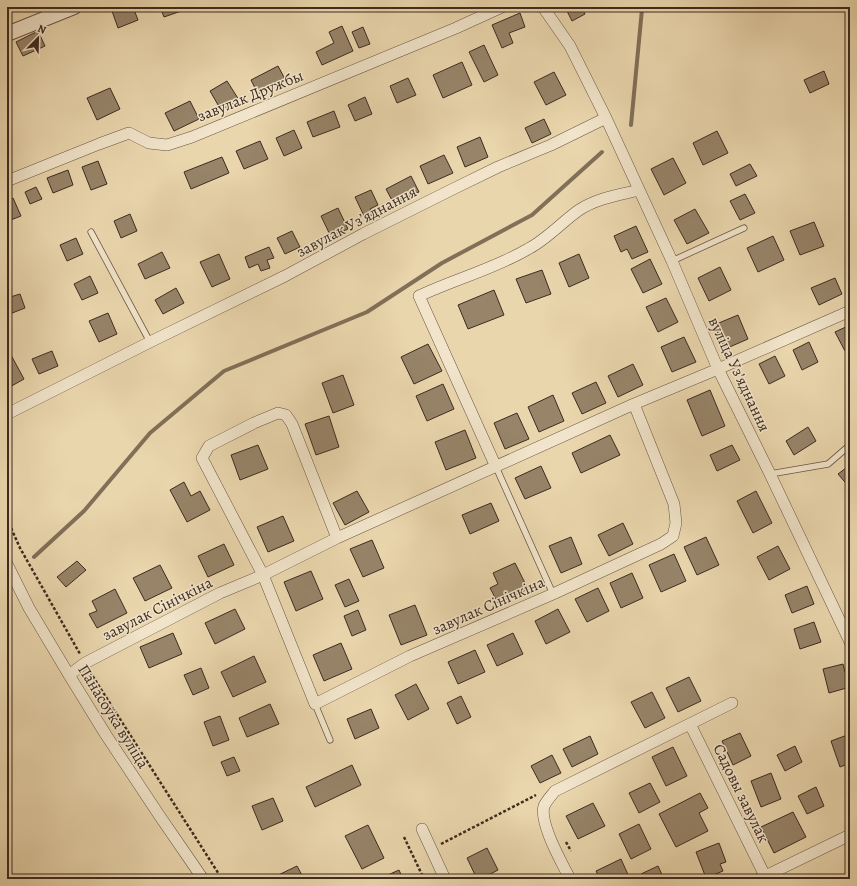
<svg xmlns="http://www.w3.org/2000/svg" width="857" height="886" font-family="Alegreya,serif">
<rect width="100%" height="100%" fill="#ead6ad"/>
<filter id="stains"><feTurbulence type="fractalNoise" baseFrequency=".005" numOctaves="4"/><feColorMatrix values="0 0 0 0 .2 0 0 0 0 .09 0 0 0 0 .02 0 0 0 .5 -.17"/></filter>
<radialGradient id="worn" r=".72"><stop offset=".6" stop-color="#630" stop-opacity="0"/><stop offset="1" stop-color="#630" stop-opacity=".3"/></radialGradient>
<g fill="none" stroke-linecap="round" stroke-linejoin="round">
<path stroke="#816f58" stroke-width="4" d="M631,125l11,-116 1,-2
M34,557l50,-46 66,-78 74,-62 143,-59 75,-49 90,-48 70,-63"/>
</g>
<path fill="#978469" stroke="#3d2b20" d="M123,7h10l5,13 -20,8 -6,-17z
M160,7h26l1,2 -23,8z
M208,7h10l-9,3z
M565,7h16l4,7 -13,7z
M520,13l5,14 -16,6 4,10 -11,5 -10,-23z
M342,26l11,25 -31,14 -6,-13 18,-9 -5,-11z
M363,27l7,17 -11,4 -7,-16z
M38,31l7,15 -22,10 -7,-14z
M484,45l14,30 -14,7 -15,-30z
M462,62l10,23 -29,13 -10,-23z
M278,66l7,13 -27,15 -7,-14z
M824,71l5,13 -19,9 -6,-13z
M554,72l12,23 -20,10 -12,-23z
M408,78l8,17 -19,8 -7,-17z
M227,81l12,19 -18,10 -11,-19z
M110,88l10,21 -23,11 -10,-22z
M365,97l7,17 -17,7 -7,-16z
M190,101l9,18 -25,12 -9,-18z
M334,111l6,16 -27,10 -6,-15z
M544,119l7,15 -19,9 -7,-15z
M294,130l8,18 -18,8 -8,-18z
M717,131l11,22 -25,12 -10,-22z
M480,137l8,20 -23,10 -8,-20z
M260,141l8,18 -24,10 -8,-18z
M444,155l9,18 -25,11 -8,-18z
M222,157l7,16 -38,16 -7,-17z
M673,158l13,25 -22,12 -13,-26z
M98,161l9,23 -16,6 -9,-23z
M750,164l7,12 -21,10 -6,-12z
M68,170l5,15 -20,8 -6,-15z
M411,176l8,16 -25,12 -8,-15z
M36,187l6,12 -12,5 -5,-12z
M371,190l7,15 -8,4 3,6 -8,3 -10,-21z
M745,194l10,19 -15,7 -10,-19z
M13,198l8,18 -13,5 -1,-3v-18z
M338,208l10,21 -17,8 -10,-21z
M695,209l14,24 -22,11 -13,-24z
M130,214l7,17 -16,7 -7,-17z
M814,222l10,24 -24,9 -10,-24z
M636,226l12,26 -16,7 -5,-10 -6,3 -7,-16z
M292,231l8,16 -15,7 -8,-16z
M773,236l11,24 -26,12 -11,-24z
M76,238l7,16 -16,7 -7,-16z
M269,247l5,11 -7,2 3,8 -9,3 -3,-7 -9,4 -4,-11z
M162,252l8,16 -25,11 -7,-15z
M219,254l11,25 -18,8 -12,-25z
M579,254l10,24 -20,9 -10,-24z
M650,259l12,25 -19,9 -12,-24z
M720,267l11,23 -22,11 -11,-23z
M542,270l9,24 -25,9 -10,-24z
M90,276l8,17 -16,7 -8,-16z
M835,278l7,16 -23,11 -8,-17z
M176,288l8,15 -21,11 -8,-14z
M494,290l10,25 -36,14 -10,-24z
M20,294l5,14 -18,7v-17z
M666,298l12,24 -20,10 -12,-25z
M108,313l9,21 -18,8 -10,-21z
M738,315l10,24 -23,10 -11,-24z
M850,325v24l-5,2 -10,-19z
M684,337l12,25 -24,10 -11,-25z
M809,342l9,20 -16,8 -9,-20z
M428,344l14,27 -28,13 -13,-27z
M52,351l6,15 -19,8 -7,-15z
M11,355l13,24 -16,9 -1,-2v-29z
M775,356l10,20 -16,8 -10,-20z
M633,364l10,21 -25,12 -10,-21z
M343,375l11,30 -21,8 -11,-30z
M596,382l10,21 -24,11 -10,-21z
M443,384l11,25 -27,12 -11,-25z
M710,390l15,36 -23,10 -15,-36z
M553,395l11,26 -25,11 -11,-25z
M517,413l12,26 -24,10 -11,-26z
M329,416l10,31 -23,8 -11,-31z
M808,427l8,14 -22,14 -8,-14z
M465,430l11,28 -30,12 -11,-28z
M610,435l10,20 -39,18 -9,-20z
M258,445l10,24 -28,11 -9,-25z
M732,445l8,15 -23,11 -7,-16z
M850,465v23l-12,-14z
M541,466l10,22 -26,11 -10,-21z
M184,482l7,14 9,-5 10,19 -23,12 -17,-32z
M357,491l12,21 -24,13 -12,-22z
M756,491l16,32 -19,10 -16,-32z
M491,503l8,18 -29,13 -8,-19z
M283,516l11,25 -26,11 -11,-25z
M623,523l10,21 -24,12 -11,-21z
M571,537l11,27 -21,9 -12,-27z
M706,537l13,28 -22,10 -13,-28z
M372,540l12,28 -21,9 -13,-28z
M224,544l10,21 -26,12 -10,-21z
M778,546l12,23 -21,11 -12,-23z
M674,554l12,27 -25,11 -12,-27z
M77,561l9,9 -20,17 -9,-10z
M515,563l13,26 -30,14 -8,-15 8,-4 -5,-11z
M160,565l12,23 -27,13 -12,-23z
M311,571l12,28 -27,12 -12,-29z
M632,573l11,25 -22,10 -11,-25z
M349,579l10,22 -14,6 -10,-22z
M807,586l7,18 -22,9 -7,-18z
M598,588l11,23 -22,11 -12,-23z
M115,589l12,24 -30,15 -8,-14 8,-3 -5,-10z
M415,605l12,30 -26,10 -12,-30z
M235,609l10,20 -30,15 -10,-21z
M558,609l12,23 -24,12 -11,-23z
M358,610l8,20 -14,6 -8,-20z
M814,622l7,20 -21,7 -6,-20z
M173,633l9,21 -33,14 -9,-21z
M513,633l10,21 -26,12 -10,-21z
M341,643l11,26 -28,12 -11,-26z
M475,650l10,22 -27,12 -10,-22z
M254,656l12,26 -33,15 -12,-25z
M843,664l2,8 5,-1v16l-21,6 -6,-24z
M201,668l8,20 -16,7 -9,-20z
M689,677l12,24 -23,11 -12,-24z
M416,684l13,25 -21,11 -13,-25z
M652,692l13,26 -20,10 -14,-26z
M461,696l10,21 -14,7 -10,-21z
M270,704l9,20 -32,13 -8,-19z
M371,709l8,19 -24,11 -8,-20z
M220,716l9,24 -16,6 -9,-24z
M740,733l11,23 -18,9 -11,-24z
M850,734v29l-10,4 -9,-26z
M590,736l8,18 -26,13 -9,-18z
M795,746l7,16 -17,9 -8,-16z
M673,747l14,29 -21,10 -14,-29z
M552,755l9,18 -21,10 -9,-17z
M234,757l6,14 -13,5 -6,-14z
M352,765l9,20 -46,22 -9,-20z
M771,773l10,26 -20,8 -10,-26z
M650,783l10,19 -21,11 -10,-20z
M816,787l8,19 -17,8 -9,-18z
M700,793l8,15 -9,5 9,18 -32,16 -17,-33z
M273,798l10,23 -21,9 -10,-24z
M593,803l12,23 -27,13 -12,-23z
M793,812l13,25 -32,16 -13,-26z
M639,824l12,25 -20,10 -12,-25z
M368,825l16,33 -22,11 -17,-33z
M719,843l7,19 -6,2 3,7 -17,7 -10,-26z
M487,848l11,22 -17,9h-4l-10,-21z
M621,859l9,20h-30l-4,-8z
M297,866l7,13h-34z
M658,866l6,13h-21l-2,-5z
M399,870l4,9h-24z"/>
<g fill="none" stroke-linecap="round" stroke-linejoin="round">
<defs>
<path id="service" d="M91,232l59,110
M672,261l72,-33
M496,467l57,127
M770,474l58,-10 22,-19
M315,704l15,36"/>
<path id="minor" d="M543,7l27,39 36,72 66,143 46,108 52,105 80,168
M7,181l92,-37 30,-11 20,10 18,2 25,-8 264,-109 46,-21
M7,414l143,-72 135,-66 78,-42 86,-43 49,-24 53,-22 55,-27
M496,467l-77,-171c36,-17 75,-27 109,-47 18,-9 34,-27 51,-39 18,-12 40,-15 60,-20
M337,538l-45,-114 -6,-9 -8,-2 -24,10 -45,23 -7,12 61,117 52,129 95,-48 143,-62 108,-50 12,-8 3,-13 -2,-19 -40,-100
M7,564l22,44 40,67 37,60 53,80 44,64
M69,675l16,-12 135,-70 43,-18 74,-37 297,-134 84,-35 132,-58
M690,724l75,152
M422,829l23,50
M570,879c-8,-16 -31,-56 -26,-73 3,-6 7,-10 11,-15l177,-88
M759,879l91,-44"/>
<path id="tertiary" d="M7,34l67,-27"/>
</defs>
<use href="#service" stroke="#685643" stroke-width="7"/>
<use href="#minor" stroke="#685643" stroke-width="12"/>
<use href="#tertiary" stroke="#685643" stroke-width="16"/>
<path stroke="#3d2b20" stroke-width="2.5" stroke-dasharray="3 2" stroke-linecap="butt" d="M7,519l13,29 60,106
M90,672l132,207
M404,837l20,42
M566,842l5,9
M441,844l95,-49"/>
<use href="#service" stroke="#f1e4ca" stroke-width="5.5"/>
<use href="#minor" stroke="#f1e4ca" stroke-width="11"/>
<use href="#tertiary" stroke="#f1e4ca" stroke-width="14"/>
</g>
<g text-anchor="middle" stroke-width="3" stroke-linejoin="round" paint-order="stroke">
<g font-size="16" fill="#3d2b20" stroke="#f1e4ca">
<text transform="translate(250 95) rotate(-22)" y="6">завулак Дружбы</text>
<text transform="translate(356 221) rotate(-28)" y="6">завулак Узʼяднання</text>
<text transform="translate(740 374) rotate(65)" y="6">вуліца Узʼяднання</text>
<text transform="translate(488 605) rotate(-24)" y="6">завулак Сінічкіна</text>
<text transform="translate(157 608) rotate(-27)" y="6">завулак Сінічкіна</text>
<text transform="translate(114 716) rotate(58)" y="6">Панасоўка вуліца</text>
<text transform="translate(742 793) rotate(64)" y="6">Садовы завулак</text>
</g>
</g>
<rect width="857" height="886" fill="none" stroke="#ead6ad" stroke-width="24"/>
<rect x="8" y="8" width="841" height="870" fill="none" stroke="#3d2b20" stroke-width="2"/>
<rect x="12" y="12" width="833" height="862" fill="none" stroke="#3d2b20"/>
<g transform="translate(38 38) rotate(23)" stroke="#f1e4ca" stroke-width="3" paint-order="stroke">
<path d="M0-3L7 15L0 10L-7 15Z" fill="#3d2b20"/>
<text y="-6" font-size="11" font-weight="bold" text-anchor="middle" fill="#3d2b20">N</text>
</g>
<rect width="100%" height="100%" filter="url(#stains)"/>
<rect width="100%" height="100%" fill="url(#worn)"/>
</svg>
